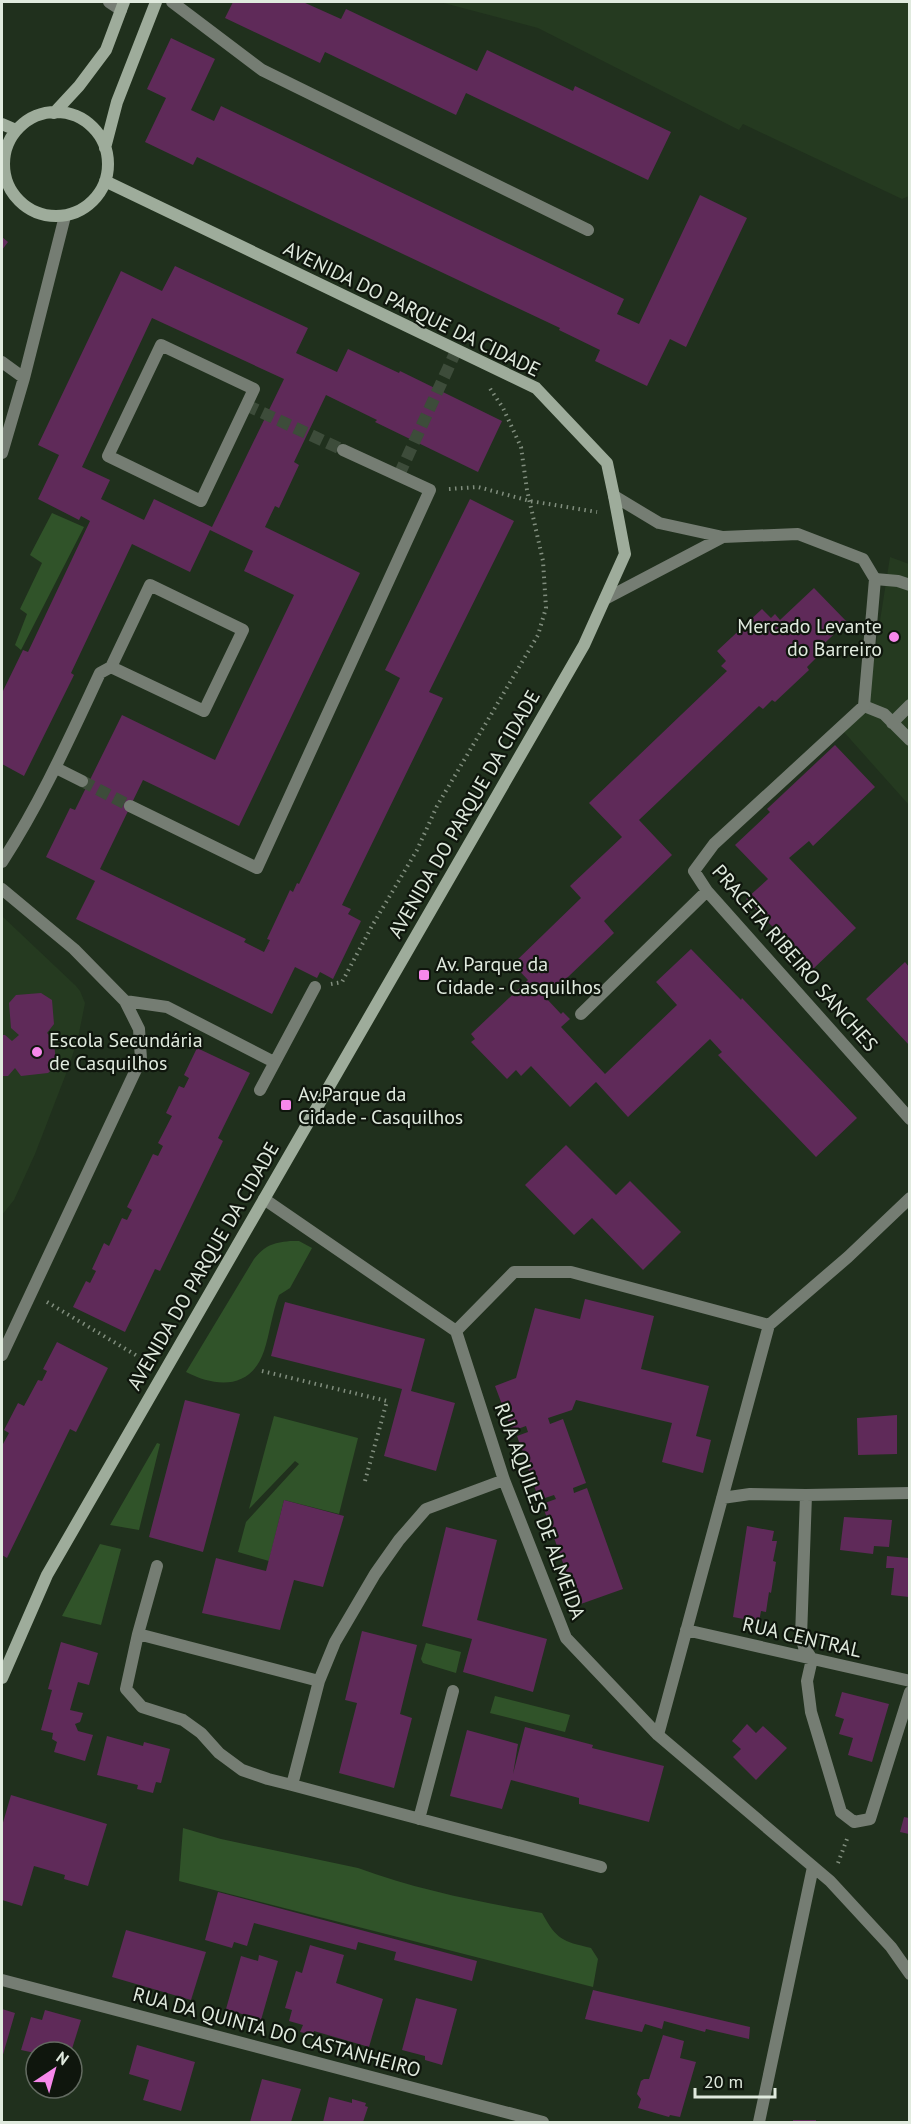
<svg xmlns="http://www.w3.org/2000/svg" width="911" height="2124" font-family="'PT Sans',sans-serif">
<rect width="100%" height="100%" fill="#20301d"/>
<path fill="#253a20" d="M440,2h469v194l-7,3 -159,-75 -4,6 -201,-102z
M890,557l19,7v241l-66,-74 23,-21z
M2,916l74,70 4,5 5,12 -7,35 -9,28 -34,88 -21,46 -12,15z"/>
<path fill="#305329" d="M52,513l32,14 -63,123 -6,-5 12,-31 -7,-5 22,-46 -12,-8z
M290,1241h9l13,7 -22,40 -11,7c-7,18 -9,38 -15,56 -13,38 -47,37 -78,21l68,-113c12,-14 18,-16 36,-18z
M274,1416l84,22 -19,76 -55,-14 -15,61 -31,-9 8,-30 53,-58 -4,-3 -46,48z
M157,1443l3,1 -21,86 -29,-5z
M100,1544l21,5 -20,76 -39,-9z
M426,1643l35,9 -5,21 -33,-10 -2,-4z
M495,1696l75,19 -5,17 -75,-19z
M183,1828l38,11 137,29c60,22 121,34 184,45 15,27 20,28 49,35l7,11 -5,28 -414,-106z"/>
<path fill="#5f2a59" fill-rule="evenodd" d="M233,2h70l38,17 5,-10 131,62 10,-21 86,41 2,-5 96,46 -23,48 -182,-87 -10,22 -131,-63 -5,11 -95,-45z
M171,38l44,21 -24,51 23,11 7,-15 403,193 -7,15 22,10 61,-129 47,23 -61,129 -16,-8 -23,47 -52,-25 5,-11 -41,-20 1,-2 -363,-171 -4,8 -48,-23 21,-44 -19,-9z
M2,237l6,5 -6,8z
M175,266l133,62 -12,25 41,19 11,-23 51,24 1,-2 102,50 -24,51 -103,-50 2,-2 -51,-25 -32,67 5,3 -20,43 -4,-2 -10,21 95,46 -121,253 -96,-46 -43,89 146,70 -2,3 20,10 6,-12 -3,-1 23,-49 3,2 4,-9 2,1 101,-206 -15,-8 85,-171 44,22 -85,171 14,6 -101,207 9,4 -3,5 13,7 -28,58 -13,-7 -3,6 -22,-11 -23,47 -196,-95 19,-38 -49,-24 24,-49 5,2 47,-95 93,45 79,-165 -50,-24 9,-20 -43,-21 -20,42 -58,-28 -61,129 3,2 -50,101 -22,-12v-71l21,-43 5,2 62,-131 -9,-5 -2,4 -41,-21 21,-44 -21,-10 83,-174 41,20zM152,318l132,61 -72,148 -58,-28 -10,21 -43,-21 9,-19 -28,-13z
M814,588l33,34 -34,32 4,3 -10,10 2,3 -34,32 -3,-2 -9,9 -4,-3 -120,114 33,35 -68,66 10,12 -68,65 15,16 2,-2 7,7 -9,8 44,47 72,-69 -21,-23 35,-33 50,51 1,-2 115,120 -41,39 -98,-102 4,-3 -12,-13 -82,78 -32,-35 -26,25 -39,-41 -10,10 -5,-6 -9,9 -36,-37 4,-3 -4,-5 57,-54 -15,-16 68,-66 -11,-12 52,-49 -33,-34 138,-132 -6,-5 5,-5 -9,-10 45,-42 9,9 4,-4 5,6z
M835,745l40,42 -62,59 -4,-5 -20,17 67,70 -43,41 -67,-70 22,-20 -33,-34 35,-33 -3,-3z
M905,962l4,5v78l-43,-46z
M41,993l11,7 2,24 -7,9 7,7 2,26 -8,7 -27,3 -6,-8 -7,8h-6v-41h3l7,6 7,-6 -8,-7 -2,-25 7,-8z
M197,1048l53,25 -32,65 5,3 -63,130 -5,-2 -30,63 -52,-25 13,-26 4,2 6,-12 -4,-2 12,-26 5,3 13,-28 5,2 5,-10 -5,-3 26,-53 5,2 5,-10 -5,-3 14,-27 -6,-3 13,-27 5,2 5,-10 -5,-3z
M566,1145l50,50 14,-14 51,51 -38,38 -51,-52 -18,17 -49,-50z
M585,1299l69,17 -13,53 68,17 -13,50 15,4 -8,33 -41,-11 10,-39 -96,-23 -4,10 -24,8 2,6 13,-5 23,64 -13,5 1,5 13,-5 36,101 -45,16 -36,-101 14,-5 -2,-4 -15,5 -22,-64 11,-4 -2,-6 -14,5 -17,-45 21,-8 19,-70 45,11z
M285,1302l140,37 -14,52 44,12 -19,68 -52,-15 18,-67 -131,-33z
M57,1342l51,26 -32,64 -6,-3 -63,129 -5,-3v-112l1,1 6,-11 -5,-3 14,-27 6,3 14,-26 4,1 5,-10 -4,-2z
M185,1400l55,14 -37,138 -54,-15z
M897,1415v39l-39,1 -1,-37z
M284,1500l60,16 -21,71 -29,-7 -14,50 -78,-17 14,-55 50,13z
M844,1517l48,3 -3,27 -15,-1 -1,8 -33,-4z
M747,1526l27,5 -2,10h5l-4,20 3,1 -5,31 -2,-1 -3,20 -5,-1 -2,11 -26,-5z
M446,1527l51,13 -20,80 70,19 -14,53 -70,-20 9,-33 -50,-13z
M887,1556l22,2v39l-18,-2 3,-27h-8z
M362,1631l55,14 -17,69 12,4 -18,70 -55,-15 18,-70 -12,-3z
M61,1642l37,11 -9,32 -11,-3 -8,28 13,3 -3,9 -5,2 3,7 15,4 -8,26 -31,-9 3,-10 -5,-3 1,-6 -12,-3 11,-40 -4,-1z
M842,1692l47,12 -17,58 -24,-7 5,-17 -14,-4 5,-15 -9,-3z
M747,1724l9,9 7,-7 24,22 -31,32 -23,-23 8,-8 -9,-8z
M525,1727l68,18 -1,3 72,18 -15,56 -70,-18v-6l-68,-18 -9,29 -52,-13 17,-66 51,14 -5,30z
M107,1736l36,10 1,-4 26,7 -9,34 -5,-1 -3,11 -16,-4 1,-4 -41,-10z
M11,1795l96,29 -19,62 -24,-7 1,-4 -31,-9 -12,40 -20,-6v-74z
M904,1817l5,1v16l-9,-2z
M218,1892l259,69 -5,20 -78,-21 2,-8 -38,-10 -2,8 -102,-27 -7,23 -13,-4 -2,6 -27,-8z
M126,1930l80,22 -15,48 -79,-23z
M310,1945l34,10 -8,28 47,16 -14,48 -55,-16 -1,4 -13,-3 3,-7 -14,-4 3,-11 -7,-2 11,-37 6,2z
M259,1955l19,6 -17,59 -35,-11 15,-53 17,5z
M593,1990l157,37 -1,12 -43,-10 -1,3 -41,-11 -2,8 -17,-5 -3,8 -57,-13z
M416,1998l41,11 -15,56 -17,-5v-4l-23,-6z
M2,2009l13,4 -13,45z
M45,2010l36,10 -10,32 -36,-1v2l-14,-3 10,-33 11,3z
M663,2035l21,6 -4,17 16,4 -16,55 -10,-2 -1,2 -31,-9 3,-9 -4,-5 4,-13 3,-2h5z
M137,2045l58,17 -14,49 -38,-11 6,-20 -20,-6z
M262,2079l39,10 -10,33h-41z
M329,2097l23,6v-4l14,4 -1,3 3,1 -5,15h-40z
M793,2120h23v2h-23z"/>
<g fill="none" stroke-linecap="round" stroke-linejoin="round">
<path stroke="#3d4c3a" stroke-width="12" stroke-dasharray="12 6" stroke-linecap="butt" d="M246,405l97,45
M399,475l57,-124
M82,781l48,25"/>
<path stroke="#818e7e" stroke-width="4" stroke-dasharray="1.5 4.5" stroke-linecap="butt" d="M449,489l29,-2 52,14 67,11
M331,984l11,-2 30,-56 45,-76 20,-44 101,-171 8,-27 -3,-47 -16,-71 -6,-43 -18,-39 -14,-21
M47,1302l102,61
M262,1371l125,30 -22,80
M838,1863l9,-24"/>
<path stroke="#757d73" stroke-width="12" d="M875,579l23,2 12,4
M864,706l20,8 26,26
M892,723l18,-18"/>
<path stroke="#757d73" stroke-width="12" d="M109,2l12,8
M172,2l90,68 326,160
M161,345l93,44 -53,112 -93,-45z
M2,362l22,16
M2,453l22,-75 41,-162
M614,496l45,27 64,14 75,-3 65,25 12,20 -11,127 -150,138 -20,27 13,20 203,228
M150,585l93,45 -39,81 -93,-44z
M605,599l118,-62
M56,768l26,13
M130,806l127,62 173,-378 -87,-40
M2,862c39,-60 68,-125 98,-189l11,-6
M2,889l72,60 51,52 42,6 107,55
M581,1014l126,-123
M260,1090l55,-103
M264,1199l192,132 48,149 62,158 92,97 172,146 61,66 19,27
M456,1331l58,-59h57l198,53
M2,1355l139,-296 -2,-30 -14,-28
M806,1495l-5,142 3,10 8,12 -5,22 4,31 30,100 13,10 16,-3 40,-127
M722,1498l28,-4 56,1 104,-2
M686,1630l224,51
M138,1634l19,-68
M319,1681l-27,104 -24,-6 -26,-9 -23,-17 -18,-20 -18,-13 -41,-13 -16,-18 12,-55 181,47 16,-39 40,-68 24,-34 27,-31 78,-29
M658,1735l111,-410 79,-68 62,-59
M292,1785l309,82
M419,1819l34,-128
M2,1980l541,142
M759,2122l54,-255"/>
<path stroke="#9eac9b" stroke-width="12" d="M4 164a52 52 0 1 1 104 0a52 52 0 1 1-104 0Z
M54,113l25,-27 27,-36 18,-48
M2,124l14,6
M105,148l12,-46 39,-100
M2,1678l45,-103 537,-930 41,-91 -11,-58 -7,-33 -71,-75 -431,-207"/>
</g>
<g fill="#f788eb" stroke="#0f160d" stroke-width="2">
<circle cx="894" cy="637" r="6"/>
<rect x="418" y="969" width="12" height="12" rx="3"/>
<circle cx="37" cy="1052" r="6"/>
<rect x="280" y="1099" width="12" height="12" rx="3"/>
</g>
<g text-anchor="middle" stroke-width="4.5" stroke-linejoin="round" paint-order="stroke">
<g font-size="20" fill="#e0eade" stroke="#0f160d">
<text transform="translate(412 309) rotate(26)" y="7">AVENIDA DO PARQUE DA CIDADE</text>
<text transform="translate(464 814) rotate(-60)" y="7">AVENIDA DO PARQUE DA CIDADE</text>
<text transform="translate(795 958) rotate(49)" y="7">PRACETA RIBEIRO SANCHES</text>
<text transform="translate(203 1266) rotate(-60)" y="7">AVENIDA DO PARQUE DA CIDADE</text>
<text transform="translate(540 1511) rotate(70)" y="7">RUA AQUILES DE ALMEIDA</text>
<text transform="translate(802 1637) rotate(13)" y="7">RUA CENTRAL</text>
<text transform="translate(277 2032) rotate(15)" y="7">RUA DA QUINTA DO CASTANHEIRO</text>
</g>
<g font-size="20" fill="#e0eade" stroke="#0f160d" text-anchor="start">
<text x="882" y="633" text-anchor="end">Mercado Levante<tspan x="882" dy="23">do Barreiro</tspan></text>
<text x="436" y="971">Av. Parque da<tspan x="436" dy="23">Cidade - Casquilhos</tspan></text>
<text x="49" y="1047">Escola Secundária<tspan x="49" dy="23">de Casquilhos</tspan></text>
<text x="298" y="1101">Av.Parque da<tspan x="298" dy="23">Cidade - Casquilhos</tspan></text>
</g>
</g>
<rect width="911" height="2124" fill="none" stroke="#e0eade" stroke-width="6"/>
<g transform="translate(54 2070) rotate(36)"><circle r="28" fill="#0f160d" stroke="#636b61" stroke-width="1.5"/>
<path d="M0-4.5L10 22L0 15L-10 22Z" fill="#f788eb"/>
<text y="-9" font-size="16" font-weight="bold" text-anchor="middle" fill="#e0eade">N</text>
</g>
<path d="M695 2088v9h80v-9" fill="none" stroke="#e0eade" stroke-width="3"/>
<text x="704" y="2088" font-size="18" fill="#e0eade" stroke="#0f160d" stroke-width="4.5" paint-order="stroke">20 m</text>
</svg>
